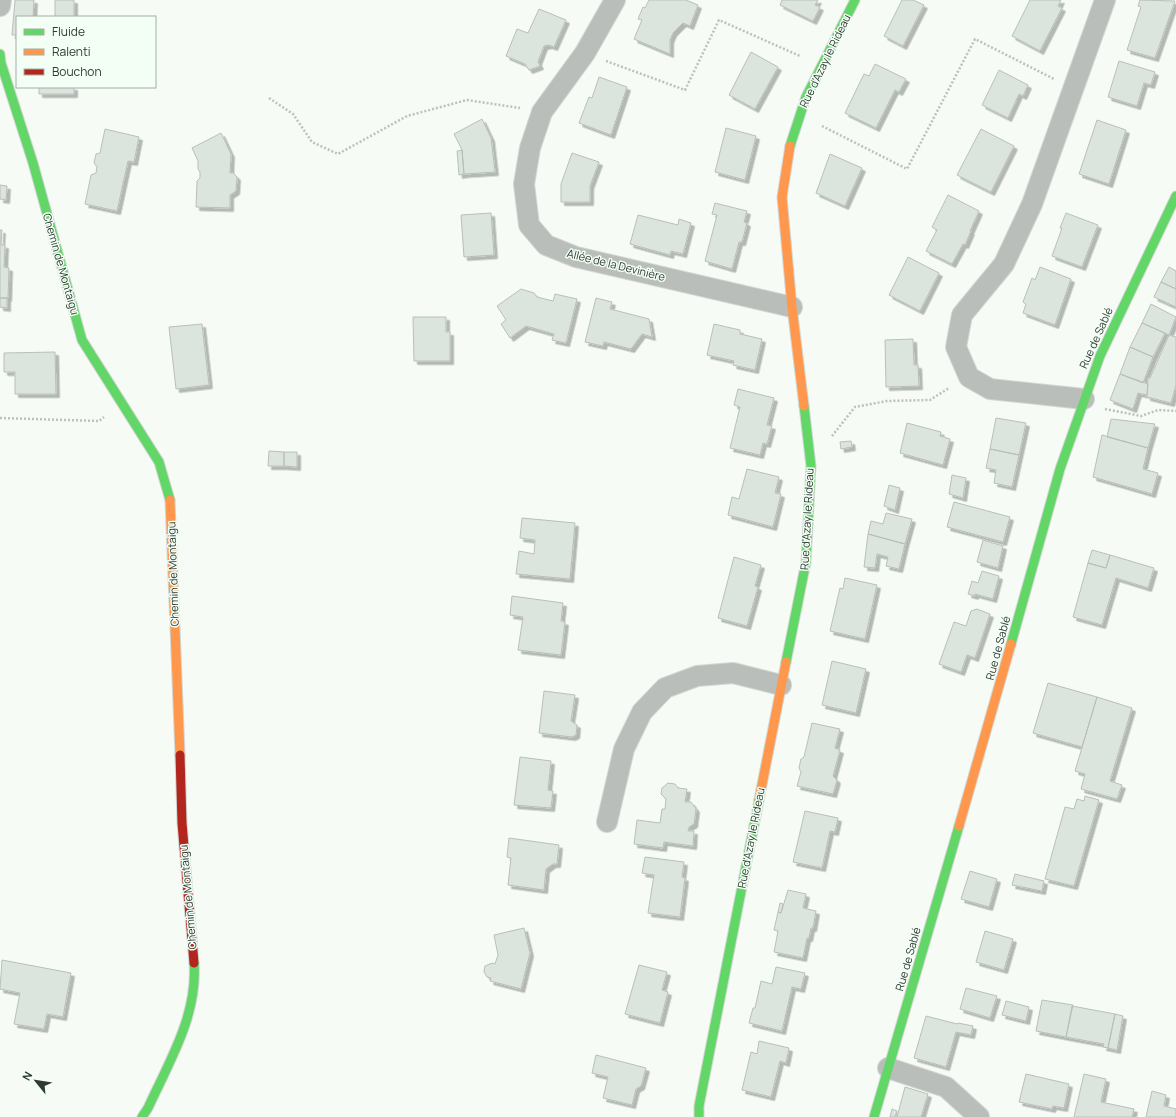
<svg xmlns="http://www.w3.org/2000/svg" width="1176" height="1117" font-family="Manrope,sans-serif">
<defs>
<filter id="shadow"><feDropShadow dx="3.5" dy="3.5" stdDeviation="0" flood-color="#0004"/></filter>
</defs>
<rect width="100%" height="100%" fill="#f6fbf6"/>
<path fill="#dce5dd" stroke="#b8bfb9" filter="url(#shadow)" d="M15,0h19l-1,17h-16v18h-5z
M55,0h19v17h-19z
M649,0h37l12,5 -8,21 -7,-3 -10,10 -3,7v14l-36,-15 8,-19 -4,-1 5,-12 2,1z
M782,0h36l-3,5 5,2 -7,14 -33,-16z
M902,0h11l11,5 -21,41 -19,-10z
M1030,0h31l-3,6 4,2 -22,43 -28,-15z
M1140,0l35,1 -20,57 -28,-8 14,-43 -3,-1z
M539,9l27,11 -12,27 -5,-2 -5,1 -6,16 2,4 -11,4 -4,-6 -19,-8 11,-27 11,4z
M751,52l27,15 -23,42 -26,-14z
M1119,61l36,11 -4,13 -7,-2 -7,23 -29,-9z
M875,64l31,15 -7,13 -4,-2 -19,38 -31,-15 19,-39 5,2z
M999,70l29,15 -5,11 -4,-2 -11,24 -26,-13z
M599,77l28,10 -16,48 -32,-12 10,-26 3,1z
M39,87h35v7h-35z
M482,119l9,19 4,34 -31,2 -2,-24 -8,-16z
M1097,120l29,10 -17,54 -30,-10z
M726,128l30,8 -11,44 -30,-8z
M105,129l34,8 -5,25 -6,-1 -11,50 -32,-7 6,-29 5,-2 1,-6 -3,-4 2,-9 4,-1z
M981,129l33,17 -23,46 -34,-17z
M221,133l10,21 -1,19h3l4,4 -1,14 -6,4v13l-34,-1 1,-26 3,-3v-6l-2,-3v-8l-6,-13z
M462,150l2,24 -5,1 -2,-24z
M572,153l27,9 -9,24v16h-29v-18z
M830,154l32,14 -17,38 -29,-13z
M0,185l7,1 -1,14 -6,-1z
M948,195l31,16 -9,20h1l-6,14 -2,-1 -11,20 -26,-13 11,-21 -5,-3z
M715,203l32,8 -3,11 3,1 -5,19h-3l-7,27 -27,-8 12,-46 -5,-1z
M491,213l3,42 -30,2 -3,-42z
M1066,213l32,12 -16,42 -30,-11 10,-28h-2z
M638,215l40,10 1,-6 12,4 -8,31 -12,-3 -1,4 -40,-11z
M0,230h2l-1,15h4l-1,22 5,1 -1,30h-8z
M908,257l31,16 -19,38 -31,-16z
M1040,267l31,12 -16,46 -32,-12 3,-9 -3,-2 9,-24 3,2z
M1169,267l7,4v18l-15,-7z
M1161,282l15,7v18l-22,-10z
M521,289l13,4 3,4 16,4 2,-7 22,5 -11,44 -14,-3 2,-6 -28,-8 -16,12 -9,-14 5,-4 -9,-14z
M0,298h7v10l-7,-1z
M596,298l16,4 -2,7 39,10 3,18 -10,-3 -11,15 -27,-7 -1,4 -18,-4z
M1151,304l25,13 -7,18 -27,-12z
M413,317h33v15h4v29h-36z
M1142,323l23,10 -12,24 -23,-10z
M202,324l7,61 -33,4 -7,-62z
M714,324l26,6v4l22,5 -7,31 -22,-5 1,-4 -27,-6z
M1169,335l7,2v48l-5,18 -24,-6v-2l1,-17h2z
M913,339l1,26h4l1,21 -33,1 -1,-47z
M1130,347l23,10 -10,26 -23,-9z
M55,352l1,42h-41v-22h-11v-19z
M1120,374l28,10 -1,11 -9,-2 -5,16 -23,-9z
M738,389l36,9 -7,27 5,1 -2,7 -3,11 -4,-1 -3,12 -30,-7 10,-41 -6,-2z
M996,418l30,5 -7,32 -29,-6z
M1111,419l44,5 -7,24 -41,-11z
M907,423l34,9 -1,4 10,3 -7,26 -43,-12z
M1102,435l46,13 -5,21 15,4 -6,21 -59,-17z
M851,441l1,6 -11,2 -1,-7z
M990,449l29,6 -7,32 -18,-4 2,-13 -10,-2z
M269,451l15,1v14h-16z
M284,452h13v15l-13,-1z
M747,469l32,8 -4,16 6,1 -8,33 -45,-12 4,-18 7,2z
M952,475l14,3 -3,20 -14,-4z
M889,485l11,3 -5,22 -11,-4z
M954,502l56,15 -7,25 -56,-15z
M886,513l26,6 -7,25 -37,-10 3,-13 12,3z
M522,518l53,5 -5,56 -54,-5 3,-23 15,3 1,-14 -15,-2z
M868,534l37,10 -6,25 -13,-3 2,-9 -11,-3 -2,14 -11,-1z
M983,540l20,6 -5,22 -21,-6z
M1092,550l18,5 -4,13 -18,-5z
M1110,555l44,13 -6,20 -32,-10 -14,47 -29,-8 15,-54 18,5z
M734,557l27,8 -6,21 3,1 -11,39 -29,-8z
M982,571l17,5 -6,23 -18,-5v2l-7,-2 4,-13 6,2z
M845,578l32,7 -12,54 -35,-8 10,-43 3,1z
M512,596l51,7 -2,18 4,1 -4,33 -43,-5 5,-33 -13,-2z
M977,609l13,5 -15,44 -8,-3 -6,17 -22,-8 15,-42 12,4 5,-15z
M832,661l34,8 -10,44 -34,-8z
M1048,683l49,14 -15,50 -49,-14z
M544,691l31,4 -4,26 6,4 -1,10 -4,2 -33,-4z
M1097,697l35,11 -22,73 12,4 -5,14 -36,-10 4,-15 -10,-3z
M812,723l28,6 -5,19 5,2 -7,26 4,4 -4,14 -36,-8 4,-14 -2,-4 2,-9 3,-2z
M520,757l31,4 -3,29 5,1 -2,17 -37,-3z
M668,783l7,1 3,4 9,1 -2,13h6l5,7 -2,15 -5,3 -1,4h6l-1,15 -29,-4 -1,6 -29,-4 3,-24 23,3 2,-14h3l1,-10 -5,-5 1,-6z
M1085,796l14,4 -25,86 -29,-7 20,-72 9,2 3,-10 7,2z
M805,811l33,7 -3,14 -5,-1 -8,37 -29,-6z
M509,838l50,7 -2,19h-4l-7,5 -2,21 -36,-5 3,-27 -4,-1z
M645,857l39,5 -2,15 3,1 -5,39 -32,-4 6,-38 -12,-2z
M970,871l27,8 -8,28 -28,-8z
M1015,874l29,7 -2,10 -30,-6z
M788,890l18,4 -3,14 13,3 -3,17h-2l-2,10h-2l-4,20 -29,-6 4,-21 -4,-1 4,-18 3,1z
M780,903l3,1 -2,9 -3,-1z
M524,928l6,25 -9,36 -31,-8 1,-3 -4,-1 -3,-5 1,-6 7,-3 3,1 3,-9 -4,-20z
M985,931l28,8 -9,31 -28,-8z
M2,960l69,13 -8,44 -16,-3 -3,15 -30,-5 6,-31 -20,-4z
M639,965l28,7 -5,18 6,2 -8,31 -35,-9z
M776,967l29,6 -4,16 -9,-2 -10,44 -33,-8 4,-15h2l6,-27 11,3z
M966,988l31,8 -7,22 -30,-9z
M1042,1000l31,5 -7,32 -30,-6z
M1006,1001l23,6 -3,14 -24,-6z
M1072,1006l43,8 -7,34 -5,-1 1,-3 -38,-7z
M1115,1014l8,2 -6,34 -9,-2z
M926,1016l31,8 1,-1 15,3 -2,9 -15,-3 -10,35 -32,-9z
M759,1041l30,7 -3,15 -6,-2 -9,36 -29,-7 9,-38 6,2z
M596,1055l50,13 -5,18 -5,3 -4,16 -29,-7 5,-21 -16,-4z
M1026,1074l43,10 -5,24 -11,-2 -1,3 -33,-7z
M1084,1074l22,5 -5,23 33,7 -2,8h-58z
M905,1087l23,7 -7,23h-24z
M1152,1091l14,4 -2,11 12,3v8h-30z
M892,1109l5,2 -2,6h-5z"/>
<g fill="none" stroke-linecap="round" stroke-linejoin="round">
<defs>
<path id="street" d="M615,0l-30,53 -43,59 -12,36 -6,36 5,41 17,20 30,12 216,50
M0,6l1,-6
M1084,399l-94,-10 -21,-12 -13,-30 6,-32 42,-51 28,-60 73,-204
M607,822l17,-73 18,-37 23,-24 32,-12 36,-3 48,12
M888,1068l58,19 33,30"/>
<path id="fast" d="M0,54l1,9 32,100 49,177 77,122 11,38
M790,146l16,-49 49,-97
M1011,644l49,-175 40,-113 76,-160
M786,662l20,-100 5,-96 -7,-60
M142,1117l6,-9c21,-46 50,-93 46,-145
M699,1117v-11l60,-306
M874,1117l85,-291"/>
<path id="slow" d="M790,146l-8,51 10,110 12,99
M170,500l10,255
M759,800l27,-138
M959,826l52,-182"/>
<path id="jam" d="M180,755l2,68 12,140"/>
</defs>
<use href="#street" stroke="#d3d7d3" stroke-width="22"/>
<use href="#fast" stroke="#d3d7d3" stroke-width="11"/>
<use href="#slow" stroke="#d3d7d3" stroke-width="11"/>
<use href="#jam" stroke="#d3d7d3" stroke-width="11"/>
<path stroke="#bdc0bd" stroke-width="2.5" stroke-dasharray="2 2" stroke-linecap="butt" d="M606,61l79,29 34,-70 81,36
M269,98l24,16 19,28 26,12 69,-38 60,-16 53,8
M822,126l85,43 68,-130 79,40
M1105,409l36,7 17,-6 18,1
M0,418l99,3 5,-4
M832,436l23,-29 32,-6 43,-1 19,-12"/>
<use href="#street" stroke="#babeba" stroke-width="20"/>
<use href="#fast" stroke="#63d668" stroke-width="9"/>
<use href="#slow" stroke="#ff974d" stroke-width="9"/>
<use href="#jam" stroke="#b3261e" stroke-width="9"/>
</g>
<g text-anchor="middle" stroke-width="3" stroke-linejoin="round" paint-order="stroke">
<g font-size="11" fill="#2e3a31" stroke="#f3fef5">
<text transform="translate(825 61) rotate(-64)" y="4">Rue d'Azay le Rideau</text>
<text transform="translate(61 264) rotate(74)" y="4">Chemin de Montaigu</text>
<text transform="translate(616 265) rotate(14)" y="4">Allée de la Devinière</text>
<text transform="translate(1096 338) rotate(-66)" y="4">Rue de Sablé</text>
<text transform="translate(807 519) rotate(-87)" y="4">Rue d'Azay le Rideau</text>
<text transform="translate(173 574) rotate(-92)" y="4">Chemin de Montaigu</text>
<text transform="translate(998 648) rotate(-75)" y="4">Rue de Sablé</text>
<text transform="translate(751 838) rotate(-79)" y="4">Rue d'Azay le Rideau</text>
<text transform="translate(188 897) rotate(-95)" y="4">Chemin de Montaigu</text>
<text transform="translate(908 959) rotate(-74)" y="4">Rue de Sablé</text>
</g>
</g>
<rect x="16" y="16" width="140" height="72" fill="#f3fef5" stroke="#a4b0a7"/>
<rect x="24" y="29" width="20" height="6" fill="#63d668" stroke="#a4b0a7"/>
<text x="52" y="36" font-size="12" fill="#2e3a31">Fluide</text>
<rect x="24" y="49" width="20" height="6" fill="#ff974d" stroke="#a4b0a7"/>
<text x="52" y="56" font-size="12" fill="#2e3a31">Ralenti</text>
<rect x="24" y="69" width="20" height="6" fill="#b3261e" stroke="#a4b0a7"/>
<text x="52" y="76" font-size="12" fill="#2e3a31">Bouchon</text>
<g transform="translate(36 1081) rotate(300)" stroke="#f3fef5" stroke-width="3" paint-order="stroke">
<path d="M0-3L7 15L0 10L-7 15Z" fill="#2e3a31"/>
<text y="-6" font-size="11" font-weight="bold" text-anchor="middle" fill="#2e3a31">N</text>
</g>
</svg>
